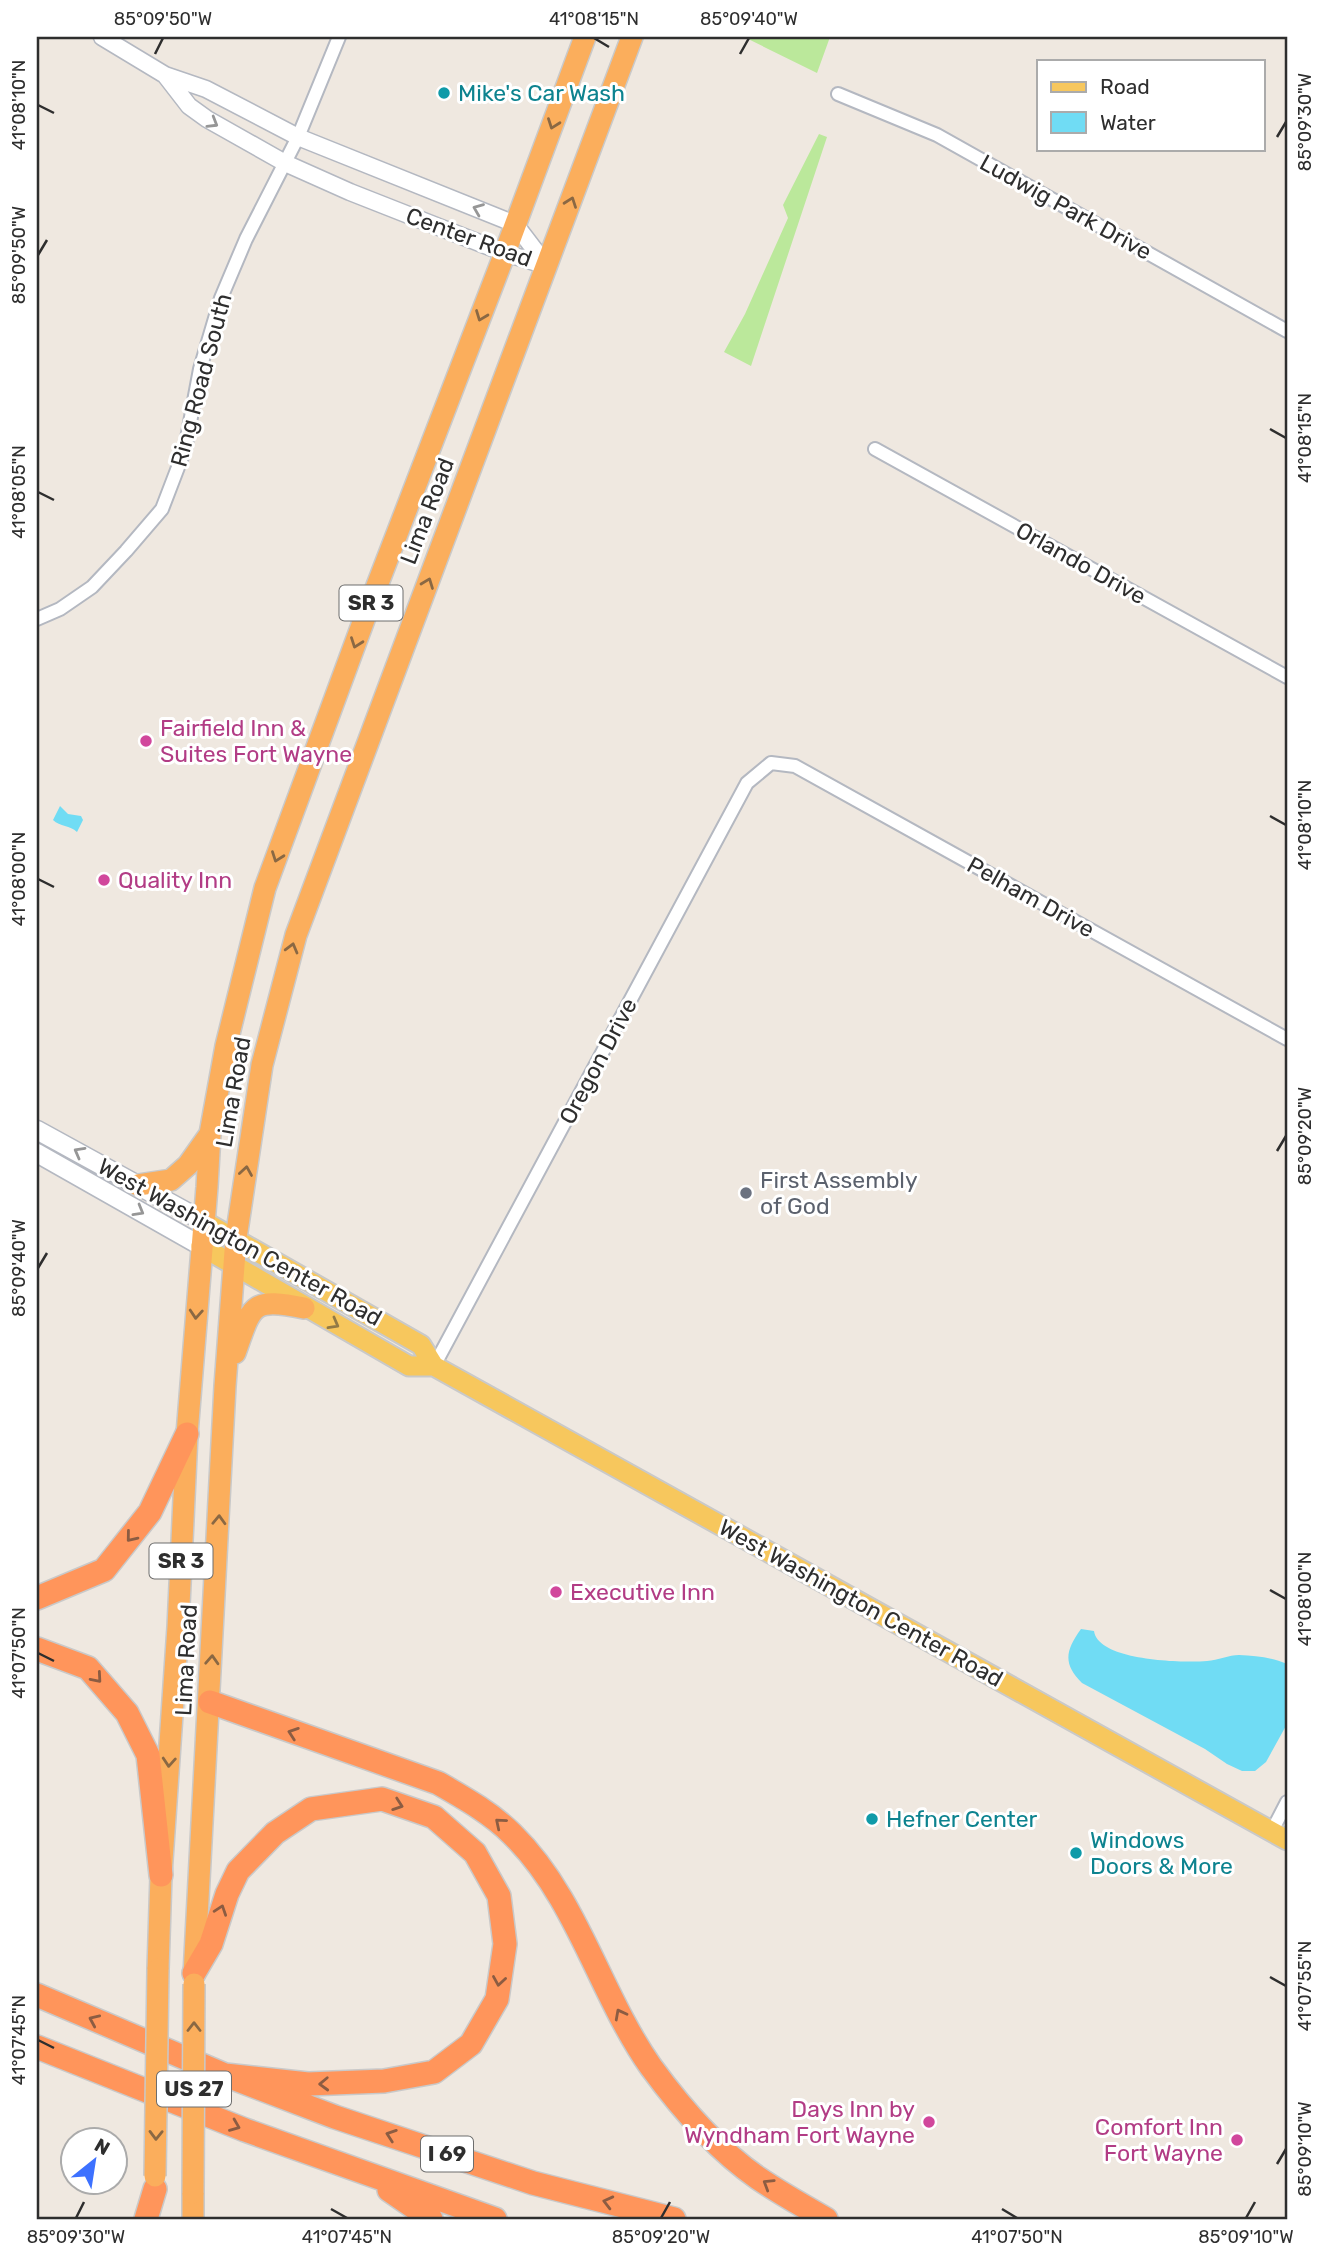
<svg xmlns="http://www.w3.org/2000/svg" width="1324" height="2256" font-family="Rubik,sans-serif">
<rect width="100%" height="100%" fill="#efe8e0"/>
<path fill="#bbe89b" d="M744,37h86l-13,36z
M819,134l8,3 -76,229 -27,-14 21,-38 43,-96 -5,-13z"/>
<path fill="#70dcf4" d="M60,806l8,8 13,2 2,4 -6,12c-7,-7 -17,-5 -24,-12z
M1081,1629l13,2c4,30 89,32 113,30 11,-1 22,-6 32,-6 17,1 32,2 48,9v60l-21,38 -11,9h-13l-15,-7 -22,-15 -123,-66c-19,-19 -17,-32 -1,-54z"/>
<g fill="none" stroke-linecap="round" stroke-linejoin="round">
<defs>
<path id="minor" d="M838,94l99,41 350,196
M875,449l412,228
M37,619l23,-10 32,-22 34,-36 36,-42 23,-60 15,-80 21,-71 25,-59 52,-102 41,-100
M434,1366l313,-583 24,-20 24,3 492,273
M1272,1831l15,-29"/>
<path id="tertiary" d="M102,37l63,38 41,14 92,48 217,87 32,42
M165,75l24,31 18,13 78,44 65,29 155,61 42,13"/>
<path id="secondary" d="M37,1130l166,91
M37,1153l164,93"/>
<path id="primary" d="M203,1221l218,124 13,21
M201,1246l208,120h25l853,474"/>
<path id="trunk" d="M138,1185l33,-5 17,-15 22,-31
M235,1353c17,-48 16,-56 69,-45
M158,1969l3,-94 17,-248 9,-193 20,-247 3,-53 16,-88 39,-158 100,-271 138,-359 82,-221
M194,1975l31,-589 11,-148 26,-173 34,-130 336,-898
M193,2193v26"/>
<path id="motorway" d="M37,1598l67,-28 46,-58 37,-78
M37,1649l51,19 39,45 21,42 13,120
M210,1702l228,81c26,15 53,30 74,51 66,65 87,159 139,233 30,41 65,82 107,111 22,15 45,28 68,41
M194,1973l17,-29 16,-50 11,-23 37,-38 36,-24 71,-10 52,18 41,36 24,43 6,48 -8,55 -26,45 -37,28 -50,9 -76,3 -83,-9
M37,1995l188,80 110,42 198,66 141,36
M37,2047l208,83 250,89
M389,2190l42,29
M146,2219l9,-30"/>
</defs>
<use href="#minor" stroke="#b4b8c1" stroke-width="16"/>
<use href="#tertiary" stroke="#b4b8c1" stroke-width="19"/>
<use href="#secondary" stroke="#b4b8c1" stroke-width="21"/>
<use href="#primary" stroke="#c9c9c9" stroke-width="23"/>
<use href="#trunk" stroke="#c9c9c9" stroke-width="24"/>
<use href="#motorway" stroke="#c9c9c9" stroke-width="26"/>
<use href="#minor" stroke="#fff" stroke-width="12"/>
<use href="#tertiary" stroke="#fff" stroke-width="16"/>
<use href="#secondary" stroke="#fff" stroke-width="18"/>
<use href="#primary" stroke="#f7c75d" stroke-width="19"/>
<use href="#trunk" stroke="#fbae5c" stroke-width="21"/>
<use href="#motorway" stroke="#ff955b" stroke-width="23"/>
<defs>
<path id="trunk-bridge" d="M155,2176l3,-207
M193,2193l1,-209"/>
</defs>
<use href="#trunk-bridge" stroke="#c9c9c9" stroke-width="24" stroke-linecap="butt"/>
<use href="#trunk-bridge" stroke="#fbae5c" stroke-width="21"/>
</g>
<defs><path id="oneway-chevron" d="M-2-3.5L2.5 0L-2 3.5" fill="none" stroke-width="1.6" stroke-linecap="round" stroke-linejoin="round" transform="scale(1.75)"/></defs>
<g stroke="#969696">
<use href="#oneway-chevron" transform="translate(213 123) rotate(31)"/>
<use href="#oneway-chevron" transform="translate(478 209) rotate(-158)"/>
<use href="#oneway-chevron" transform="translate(79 1152) rotate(-151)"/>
<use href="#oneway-chevron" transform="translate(139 1211) rotate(30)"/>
</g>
<g stroke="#8a6843">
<use href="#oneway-chevron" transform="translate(553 124) rotate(110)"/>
<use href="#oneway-chevron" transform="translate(571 202) rotate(-70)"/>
<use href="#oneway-chevron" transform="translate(481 316) rotate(111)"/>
<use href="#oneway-chevron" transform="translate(428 583) rotate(-69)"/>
<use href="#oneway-chevron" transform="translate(356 643) rotate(110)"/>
<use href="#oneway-chevron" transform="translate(277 857) rotate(110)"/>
<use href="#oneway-chevron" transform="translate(292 948) rotate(-75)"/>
<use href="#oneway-chevron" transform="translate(246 1171) rotate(-81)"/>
<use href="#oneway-chevron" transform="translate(196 1314) rotate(94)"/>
<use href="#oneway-chevron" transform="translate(219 1520) rotate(-88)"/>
<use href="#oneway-chevron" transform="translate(212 1660) rotate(-87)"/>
<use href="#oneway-chevron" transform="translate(169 1762) rotate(94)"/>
<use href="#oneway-chevron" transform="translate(194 2027) rotate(-90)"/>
<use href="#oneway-chevron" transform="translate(156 2135) rotate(91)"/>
</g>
<use stroke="#927a46" href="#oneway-chevron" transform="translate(334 1324) rotate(29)"/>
<g stroke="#8c5c42">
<use href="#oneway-chevron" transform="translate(131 1537) rotate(129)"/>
<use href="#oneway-chevron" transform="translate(97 1678) rotate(49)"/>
<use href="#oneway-chevron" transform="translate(293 1733) rotate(-161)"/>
<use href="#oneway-chevron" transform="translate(398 1805) rotate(19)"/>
<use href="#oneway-chevron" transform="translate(500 1823) rotate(-140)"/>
<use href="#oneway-chevron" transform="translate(221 1910) rotate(-71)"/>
<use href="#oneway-chevron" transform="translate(499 1981) rotate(99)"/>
<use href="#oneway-chevron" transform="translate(620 2014) rotate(-118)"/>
<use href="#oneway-chevron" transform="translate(94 2020) rotate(-156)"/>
<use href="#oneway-chevron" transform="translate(324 2084) rotate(178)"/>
<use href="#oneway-chevron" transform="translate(235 2126) rotate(22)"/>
<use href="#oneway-chevron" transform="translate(391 2135) rotate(-161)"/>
<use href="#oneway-chevron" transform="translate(768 2184) rotate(-148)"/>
<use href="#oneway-chevron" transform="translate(608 2202) rotate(-166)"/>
</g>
<path fill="none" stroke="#2e2e2e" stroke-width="2.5" d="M594,38l15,9M155,54l8,-16M740,54l9,-16M38,105l16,8M1277,137l9,-15M38,255l9,-15M1270,429l16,9M38,492l16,8M1270,816l16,9M38,879l16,8M1277,1151l9,-15M38,1268l9,-15M1270,1590l16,9M38,1653l16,8M1270,1977l16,9M38,2040l16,8M1277,2164l9,-15M331,2209l16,9M1002,2209l15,9M76,2218l8,-16M661,2218l9,-16M1246,2218l9,-16"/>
<g fill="#0f9aa8" stroke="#fff" stroke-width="2.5">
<circle cx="444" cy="93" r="7"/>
<circle cx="872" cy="1819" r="7"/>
<circle cx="1076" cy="1853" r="7"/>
</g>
<g fill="#d1479c" stroke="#fff" stroke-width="2.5">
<circle cx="146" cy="741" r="7"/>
<circle cx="104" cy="880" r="7"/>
<circle cx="556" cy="1592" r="7"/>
<circle cx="929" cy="2122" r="7"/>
<circle cx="1237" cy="2140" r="7"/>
</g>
<circle fill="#6b7280" stroke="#fff" stroke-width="2.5" cx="746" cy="1193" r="7"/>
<g text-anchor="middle" stroke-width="6" stroke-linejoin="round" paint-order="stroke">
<g fill="#fff" stroke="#6d6d6d" stroke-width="2">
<rect x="339.5" y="585.5" width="63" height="35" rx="5"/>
<rect x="149.5" y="1543.5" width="63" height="35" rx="5"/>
<rect x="157" y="2071.5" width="74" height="35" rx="5"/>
<rect x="421" y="2136.5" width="52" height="35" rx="5"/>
</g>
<g font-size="21" font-weight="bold" fill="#2e2e2e">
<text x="371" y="610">SR 3</text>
<text x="181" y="1568">SR 3</text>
<text x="194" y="2096">US 27</text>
<text x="447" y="2161">I 69</text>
</g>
<g font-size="23" fill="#0d838f" stroke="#fff" text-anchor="start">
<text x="458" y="101">Mike's Car Wash</text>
<text x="886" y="1827">Hefner Center</text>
<text x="1090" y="1848">Windows<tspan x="1090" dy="26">Doors &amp; More</tspan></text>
</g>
<g font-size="23" fill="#2e2e2e" stroke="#fff">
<text transform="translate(1066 207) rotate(29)" y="8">Ludwig Park Drive</text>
<text transform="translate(469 237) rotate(20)" y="8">Center Road</text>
<text transform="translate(201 380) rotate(-75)" y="8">Ring Road South</text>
<text transform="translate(427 511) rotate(-69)" y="8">Lima Road</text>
<text transform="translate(1081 563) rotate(29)" y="8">Orlando Drive</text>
<text transform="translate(1031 897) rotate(29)" y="8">Pelham Drive</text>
<text transform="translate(598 1061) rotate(-62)" y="8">Oregon Drive</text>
<text transform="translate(233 1092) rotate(-80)" y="8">Lima Road</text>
<text transform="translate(240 1242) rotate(29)" y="8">West Washington Center Road</text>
<text transform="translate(861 1603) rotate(29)" y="8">West Washington Center Road</text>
<text transform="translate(186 1660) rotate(-87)" y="8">Lima Road</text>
</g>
<g font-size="23" fill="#b23c85" stroke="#fff" text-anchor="start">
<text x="160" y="736">Fairfield Inn &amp;<tspan x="160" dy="26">Suites Fort Wayne</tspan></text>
<text x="118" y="888">Quality Inn</text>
<text x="570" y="1600">Executive Inn</text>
<text x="915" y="2117" text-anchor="end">Days Inn by<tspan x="915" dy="26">Wyndham Fort Wayne</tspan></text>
<text x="1223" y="2135" text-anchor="end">Comfort Inn<tspan x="1223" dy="26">Fort Wayne</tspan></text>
</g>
<g font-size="23" fill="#5b616d" stroke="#fff" text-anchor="start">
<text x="760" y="1188">First Assembly<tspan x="760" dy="26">of God</tspan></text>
</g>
</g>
<rect width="1324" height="2256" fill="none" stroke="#ffffff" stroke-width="77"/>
<rect x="1037" y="60" width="228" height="91" fill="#ffffff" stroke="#ababab" stroke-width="2"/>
<rect x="1051" y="82" width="35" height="10" fill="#f7c75d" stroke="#ababab" stroke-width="2"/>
<text x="1100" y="94" font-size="21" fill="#2e2e2e">Road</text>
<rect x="1051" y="112" width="35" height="21" fill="#70dcf4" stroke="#ababab" stroke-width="2"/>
<text x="1100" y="130" font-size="21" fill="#2e2e2e">Water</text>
<g transform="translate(94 2161) rotate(30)"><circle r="33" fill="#ffffff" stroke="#ababab" stroke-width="2"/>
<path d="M0-5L12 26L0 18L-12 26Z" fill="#3d71ff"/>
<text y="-10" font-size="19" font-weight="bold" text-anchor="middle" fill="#2e2e2e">N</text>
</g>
<rect x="38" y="38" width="1248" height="2180" fill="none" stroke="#2e2e2e" stroke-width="2.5"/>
<g font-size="18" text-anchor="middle" fill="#2e2e2e">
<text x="163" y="25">85°09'50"W</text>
<text x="594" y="25">41°08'15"N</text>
<text x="749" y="25">85°09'40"W</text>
<text transform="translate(19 105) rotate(-90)" y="6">41°08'10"N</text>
<text transform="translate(1305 122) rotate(-90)" y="6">85°09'30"W</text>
<text transform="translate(19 255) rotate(-90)" y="6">85°09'50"W</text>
<text transform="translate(1305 438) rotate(-90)" y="6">41°08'15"N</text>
<text transform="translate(19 492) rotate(-90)" y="6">41°08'05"N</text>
<text transform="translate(1305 825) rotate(-90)" y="6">41°08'10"N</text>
<text transform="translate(19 879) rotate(-90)" y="6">41°08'00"N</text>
<text transform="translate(1305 1136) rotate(-90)" y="6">85°09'20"W</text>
<text transform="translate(19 1268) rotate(-90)" y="6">85°09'40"W</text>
<text transform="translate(1305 1599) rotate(-90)" y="6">41°08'00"N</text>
<text transform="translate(19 1653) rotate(-90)" y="6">41°07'50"N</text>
<text transform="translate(1305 1986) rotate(-90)" y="6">41°07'55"N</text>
<text transform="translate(19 2040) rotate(-90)" y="6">41°07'45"N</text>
<text transform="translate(1305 2149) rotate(-90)" y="6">85°09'10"W</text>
<text x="76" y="2243">85°09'30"W</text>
<text x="347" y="2243">41°07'45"N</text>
<text x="661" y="2243">85°09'20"W</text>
<text x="1017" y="2243">41°07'50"N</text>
<text x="1246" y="2243">85°09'10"W</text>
</g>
</svg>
